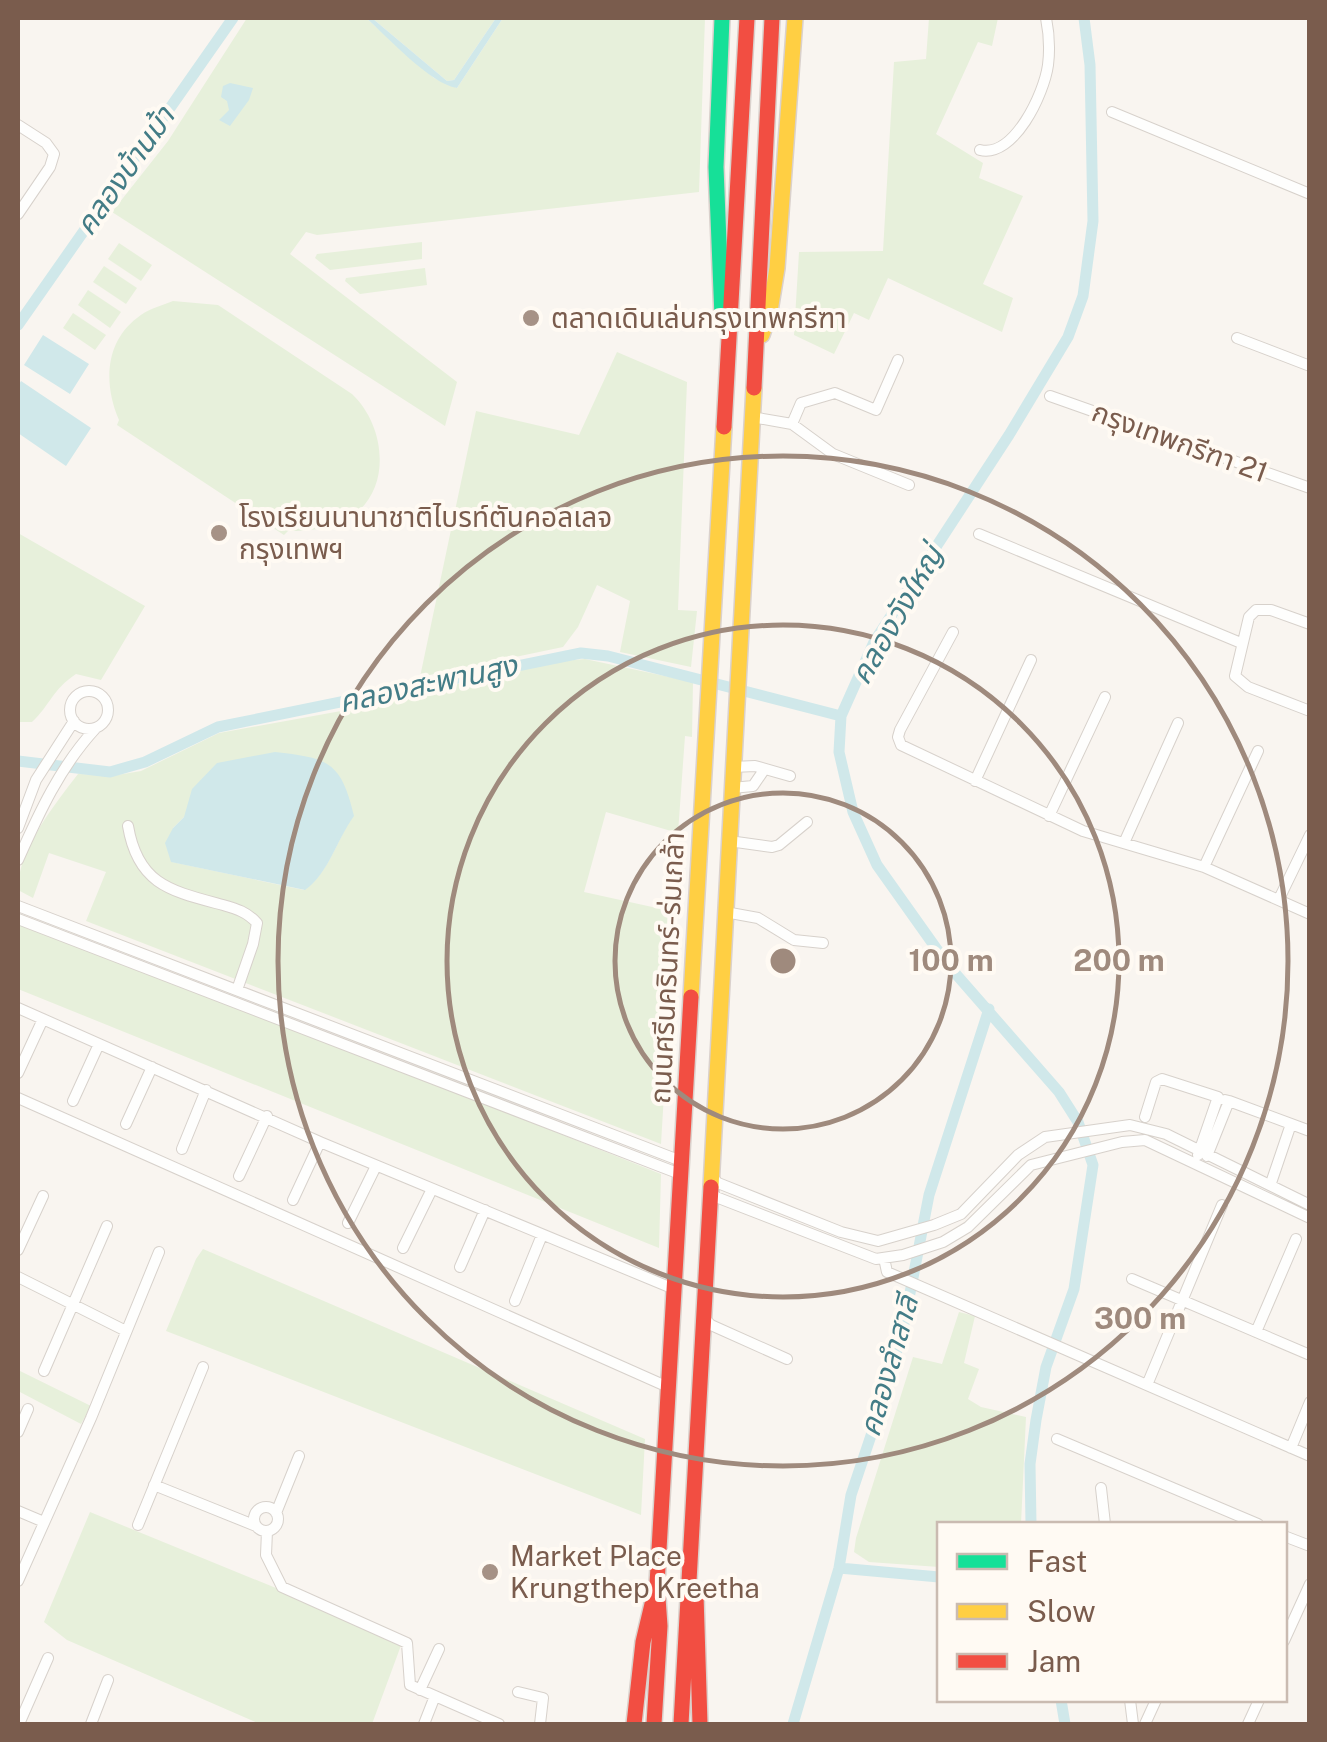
<svg xmlns="http://www.w3.org/2000/svg" width="1327" height="1742" font-family="'Public Sans','Noto Sans Thai',sans-serif">
<rect width="100%" height="100%" fill="#f9f5f0"/>
<path fill="#e7f0db" fill-rule="evenodd" d="M247,18h119l68,60 23,10 46,-70h202l-6,174 -382,43 -11,-3 -16,22 167,128 -12,44 -333,-214 56,-71z
M372,18h124l-42,62 -7,1z
M929,18h69l-6,28 -14,-4 -42,92 47,29 -4,15 44,18 -40,88 30,14 -11,34 -114,-54 -19,42 -15,-7 -20,41 -40,-19 5,-83 84,-1 11,-189 32,-3z
M422,242v17l-92,11 -15,-12 2,-4z
M119,243l33,22 -11,16 -33,-22z
M104,266l33,22 -11,16 -33,-22z
M425,268l2,17 -67,9 -15,-13 1,-3z
M88,290l33,22 -11,16 -32,-23z
M173,301l45,4 134,89c34,32 41,97 -3,124 -19,11 -40,13 -61,13l-4,4 -167,-110 2,-5c-15,-34 -15,-77 18,-102 10,-9 24,-12 36,-17z
M73,313l33,22 -11,15 -32,-22z
M617,352l70,30 -9,228 19,1 -6,56 -71,-15 10,-51 -33,-16 -19,42 -15,20 -143,30 56,-266 103,24z
M18,533l127,73 -44,74 -25,-6c-24,16 -25,30 -44,48h-14z
M585,659l108,23 -1,55 -7,-1 -7,97 -72,-21 -22,80 91,20 -14,232 -575,-223 20,-49 -57,-19 -16,45 -15,-8c-1,-39 37,-86 60,-116l39,1 24,-4 78,-38 133,-24 199,-47zM353,816c-17,25 -24,57 -49,74l-132,-28 1,-34 11,-11z
M18,923l332,127 311,124 -2,74 -641,-259z
M203,1249l442,190 -4,76 -475,-184 30,-72z
M959,1312l16,4 -11,47 15,6 -11,30 13,8 45,10 -5,107h-82v43l-70,-5 -15,-10 2,-14 57,-181 29,7z
M18,1370l73,36 -10,18 -63,-33z
M90,1512l313,128 -31,84h-112l-193,-84 -23,-18z"/>
<path fill="#d0e8ea" d="M366,18h6l75,63 7,-1 42,-62h7l-46,70c-27,-4 -69,-51 -91,-70z
M230,83l23,5 -4,12 -19,26 -11,-6 10,-10 -2,-9 -6,-4 2,-11z
M43,335l46,29 -19,30 -46,-29z
M21,381l70,47 -25,38 -48,-33v-47z
M275,752c53,6 66,9 79,64 -18,25 -25,57 -49,74l-134,-28 -6,-19 8,-15 11,-11 8,-28 25,-26z"/>
<g fill="none" stroke-linecap="round" stroke-linejoin="round">
<path stroke="#d0e8ea" stroke-width="11" d="M18,325l215,-307
M18,761l92,11 35,-10 73,-35 363,-74 27,3 233,60
M1031,1524l-1,-60 6,-44 10,-53 28,-78 19,-124 -15,-43 -19,-30 -111,-127 -71,-100 -24,-53 -14,-60 2,-36 33,-74 135,-207 59,-98 15,-41 10,-75 -3,-156 -6,-47
M839,1568l100,9
M1061,1700l4,24
M793,1724l46,-156 12,-73 36,-107 17,-64 25,-129 60,-186"/>
<defs>
<path id="street" d="M1112,112l198,82
M18,125l28,18 8,11 -4,13 -32,47
M980,150c34,8 64,-56 68,-85 2,-16 1,-32 -2,-47
M1237,338l73,28
M1050,396l260,92
M752,417l40,7 41,30 76,31
M792,424l9,-21 34,-10 41,17 22,-50
M979,534l262,109
M1310,624l-39,-14h-15l-7,7 -14,59 13,11 62,24
M953,632l-53,98 -2,7 3,8 182,86 121,36 106,47
M70 710a19 19 0 1 1 38 0a19 19 0 1 1-38 0Z
M733,767l22,-1 35,10
M975,781l56,-121
M732,788l21,-2 11,-16
M1049,816l56,-119
M128,826c10,59 43,65 95,79 14,4 24,7 34,18l-4,21 -16,46
M18,828l18,-48 38,-59
M729,841l43,6 7,-2 28,-23
M1124,843l54,-120
M18,860c21,-47 42,-93 77,-131
M1204,867l54,-116
M1279,899l31,-64
M18,906l663,255
M725,912l33,6 36,22 29,3
M18,919l662,255
M18,1008l302,134 354,147
M18,1073l25,-54
M18,1098l650,289
M73,1101l26,-57
M1229,1101l81,30
M1145,1117l11,-35 6,-3 56,18 -20,58
M126,1124l26,-57
M182,1149l24,-59
M1207,1156l22,-55 -4,-1
M239,1176l28,-60
M711,1176l7,7 123,49 37,9 56,-16 27,-11 57,-59 27,-18 85,-12 36,9 144,71
M1271,1183l20,-59
M710,1190l6,7 160,62 27,-4 40,-13 25,-15 63,-62 91,-23 23,-2 165,78
M293,1200l27,-58
M348,1223l28,-57
M403,1248l29,-59
M18,1250l25,-54
M884,1258l3,14 423,184
M460,1267l25,-57
M18,1277l108,54
M1132,1279l178,76
M515,1301l27,-66
M704,1318l7,7 76,34
M1256,1332l40,-93
M44,1371l63,-145
M1147,1385l75,-180
M18,1432l10,-23
M1057,1439l201,85
M1291,1448l19,-46
M154,1485l102,41
M1101,1488l4,36
M254 1519a12 12 0 1 1 24 0a12 12 0 1 1-24 0Z
M18,1511l26,11
M276,1513l23,-57
M138,1525l65,-158
M267,1531l-1,24 16,32 125,56 3,42 89,39
M1284,1536l26,10
M18,1581l73,-163 68,-166
M1284,1641l26,-57
M420,1690l19,-41
M518,1692l25,6 -3,26
M1130,1700l3,24
M19,1724l29,-66
M91,1724l17,-44
M424,1724l11,-28
M1145,1724l11,-24
M1248,1724l11,-24"/>
<path id="fast" d="M722,18l-6,149 6,150"/>
<path id="slow" d="M762,335l8,-24 7,-43 18,-250
M691,997l33,-570
M711,1187l43,-799"/>
<path id="jam" d="M754,388l18,-370
M724,427l23,-409
M696,1595l4,129
M634,1724l9,-82 10,-42
M654,1724l6,-98 -3,-42 34,-587
M681,1724l30,-537"/>
</defs>
<use href="#street" stroke="#d7d1cb" stroke-width="12"/>
<use href="#fast" stroke="#dad1cc" stroke-width="18"/>
<use href="#slow" stroke="#dad1cc" stroke-width="18"/>
<use href="#jam" stroke="#dad1cc" stroke-width="18"/>
<use href="#street" stroke="#fefefd" stroke-width="10"/>
<use href="#fast" stroke="#16e098" stroke-width="15"/>
<use href="#slow" stroke="#ffcf43" stroke-width="15"/>
<use href="#jam" stroke="#f24e42" stroke-width="15"/>
</g>
<g fill="none" stroke="#9f8a7d" stroke-width="5">
<circle cx="783" cy="961" r="168"/>
<circle cx="783" cy="961" r="336"/>
<circle cx="783" cy="961" r="505"/>
</g>
<g fill="#a69286" stroke="#fffaf3" stroke-width="4">
<circle cx="531" cy="318" r="10"/>
<circle cx="219" cy="533" r="10"/>
<circle cx="490" cy="1572" r="10"/>
</g>
<g text-anchor="middle" stroke-width="8" stroke-linejoin="round" paint-order="stroke">
<g font-size="28" fill="#7a5c4d" stroke="#fffaf3" text-anchor="start">
<text x="551" y="328">ตลาดเดินเล่นกรุงเทพกรีฑา</text>
<text x="239" y="527">โรงเรียนนานาชาติไบรท์ตันคอลเลจ<tspan x="239" dy="32">กรุงเทพฯ</tspan></text>
<text x="510" y="1566">Market Place<tspan x="510" dy="32">Krungthep Kreetha</tspan></text>
</g>
<g font-size="28" fill="#7a5c4d" stroke="#fffaf3">
<text transform="translate(1180 442) rotate(20)" y="10">กรุงเทพกรีฑา 21</text>
<text transform="translate(667 968) rotate(-87)" y="10">ถนนศรีนครินทร์-ร่มเกล้า</text>
</g>
<g font-size="30" font-style="italic" fill="#437c86" stroke="#fffaf3">
<text transform="translate(125 171) rotate(-55)" y="10">คลองบ้านม้า</text>
<text transform="translate(897 615) rotate(-60)" y="10">คลองวังใหญ่</text>
<text transform="translate(428 684) rotate(-12)" y="10">คลองสะพานสูง</text>
<text transform="translate(889 1366) rotate(-74)" y="10">คลองลำสาลี</text>
</g>
</g>
<circle cx="783" cy="961" r="15" fill="#9f8a7d" stroke="#fffaf3" stroke-width="5"/>
<g font-size="30" text-anchor="middle" font-weight="bold" fill="#9f8a7d" stroke="#fffaf3" stroke-width="8" stroke-linejoin="round" paint-order="stroke">
<text x="951" y="971">100 m</text>
<text x="1119" y="971">200 m</text>
<text x="1140" y="1329">300 m</text>
</g>
<rect width="1327" height="1742" fill="none" stroke="#7a5c4d" stroke-width="40"/>
<rect x="937" y="1522" width="350" height="180" fill="#fffaf3" stroke="#cabbb1" stroke-width="2.5"/>
<rect x="957" y="1554" width="50" height="15" fill="#16e098" stroke="#cabbb1" stroke-width="2.5"/>
<text x="1027" y="1572" font-size="30" fill="#7a5c4d">Fast</text>
<rect x="957" y="1604" width="50" height="15" fill="#ffcf43" stroke="#cabbb1" stroke-width="2.5"/>
<text x="1027" y="1622" font-size="30" fill="#7a5c4d">Slow</text>
<rect x="957" y="1654" width="50" height="15" fill="#f24e42" stroke="#cabbb1" stroke-width="2.5"/>
<text x="1027" y="1672" font-size="30" fill="#7a5c4d">Jam</text>
</svg>
